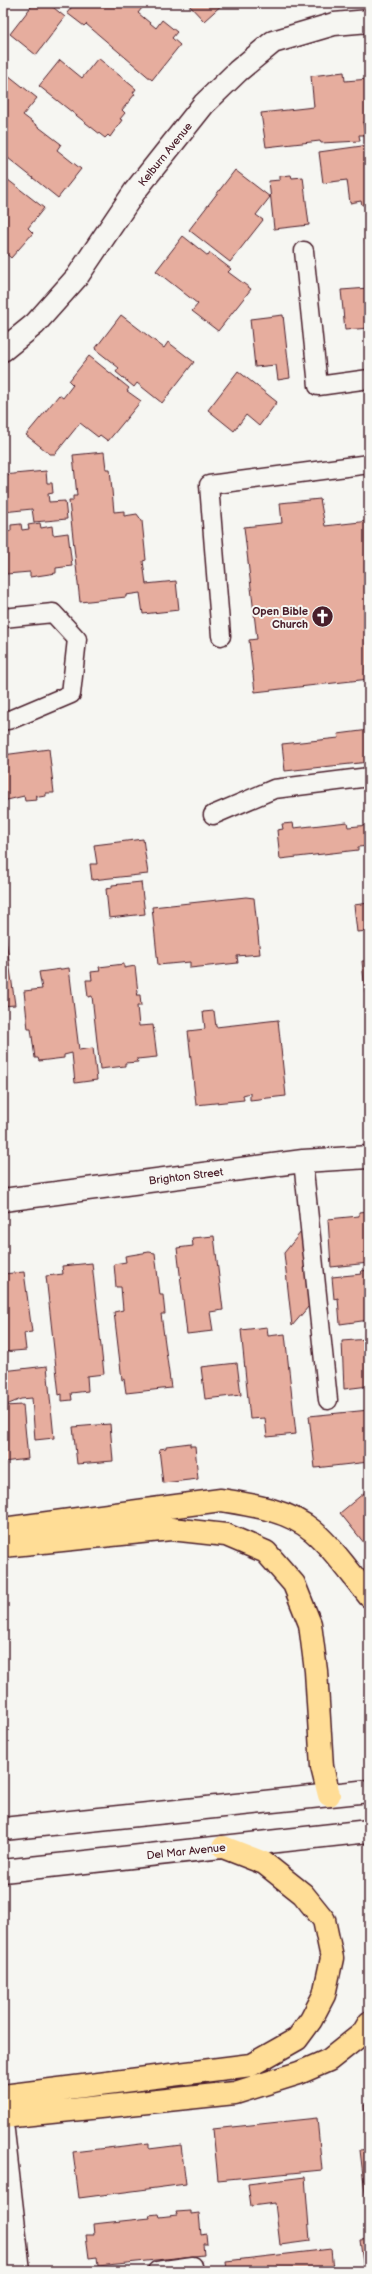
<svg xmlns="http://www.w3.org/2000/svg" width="372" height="2274" font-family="'Balsamiq Sans',sans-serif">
<rect width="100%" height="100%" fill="#f6f6f2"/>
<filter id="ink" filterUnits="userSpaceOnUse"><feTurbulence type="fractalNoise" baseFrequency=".025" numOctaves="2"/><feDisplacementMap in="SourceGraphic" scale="8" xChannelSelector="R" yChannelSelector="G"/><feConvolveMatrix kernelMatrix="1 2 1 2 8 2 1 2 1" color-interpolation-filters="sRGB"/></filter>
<g filter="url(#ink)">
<path fill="#e6ad9e" stroke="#4a1f2b" d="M34,3h14l17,14 -29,38 -26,-21z
M75,3h61l6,5 -4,5 18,15 6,-8 15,12 -5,6 8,7 -28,35 -66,-56 -2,2 -17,-13z
M187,3h37l-20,18z
M98,58l38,31 -3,4 2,1 -13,16 3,3 -5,6 2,1 -12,17 -2,-2 -3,3 -66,-52 21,-26 22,18z
M344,72l1,9 24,-2v43l-6,1 2,12h-6l1,6 -39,2 -1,-2 -54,6 -5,-34 53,-6 -3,-31z
M8,75l29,23 -14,17 38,29 -4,6 24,19 -23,29 -55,-44v-73z
M369,145v59l-7,1 -1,-4 -11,2 -3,-23 -24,3 -4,-31z
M235,170l35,27 -14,18 7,5 -33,42 -41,-32z
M291,175l1,3 11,-1 6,48 -35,4 -5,-48 11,-1v-4z
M3,176l41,32 -16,20 5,5 -22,25 -8,-7z
M183,236l25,20 2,-3 21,16 -3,3 23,17 -33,42 -26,-20 6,-7 -42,-33z
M365,240h4v19l-2,1z
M369,288v40l-24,2 -4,-40z
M121,315l43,33 4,-6 26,20 -32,41 -25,-20 -3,4 -18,-15 3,-4 -24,-19z
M283,315l7,63 -12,2 -2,-15 -21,2 -5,-48z
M89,356l40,32 -2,3 14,10 -33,40 -8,-6 -2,2 -18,-14 -25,31h-5l-24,-19 33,-40 4,3 10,-13 -4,-4z
M238,371l39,31 -18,24 -13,-11 -12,16 -26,-21z
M104,452l2,17h4l4,43 10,-1v5l13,-2 5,7 4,39 -3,1 3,23 30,-3 3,29 -36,4 -3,-21 -14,2v2l-46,5 -11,-101h4v-5h4l-4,-41z
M46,471l1,12h5l1,10 -5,1 1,8 16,-1 2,18 -33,3 -2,-13 -29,3v-37z
M320,499l5,27 44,-5v158l-114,13 -6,-52 8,-1 -13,-112 38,-4 -2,-20z
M40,523l1,5 11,-2 1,9 15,-2 4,33 -16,2v5l-26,4v-5l-24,2 -3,-42 8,-1v-6l10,-1 1,6 7,-1 -1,-4z
M369,730v32l-84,9 -3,-27 57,-6 -1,-4z
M49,749l5,44h-8v3l-7,1 -3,-2 1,5 -12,1 -1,-5 -21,5v-46z
M347,822l1,5 21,-2v21l-11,1v3l-78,9 -3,-29 6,-1 -1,-5 11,-1 1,5z
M143,839l5,35 -56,6 -2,-16h7l-3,-19z
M141,882l4,32 -36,4 -3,-29 6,-1v-3z
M246,897l8,1 6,56 -23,2 1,7 -48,5v-6l-32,3 -6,-58z
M369,903v28l-12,1 -3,-27z
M3,917l12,88 -12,1z
M362,961h7v31h-4z
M124,964v4l11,-2 3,27 -2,2h4l1,11h-4l2,20 14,-1 4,32 -20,2 1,3 -13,1v3l-25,3 -8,-73 -4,1 -2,-17h6l-1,-8 9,-1 -1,-4z
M69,968l10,82 14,-2 4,32 -22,3 -3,-30 -8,2v3l-25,3 -1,-3h-3l-4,-29h-3l-4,-38 18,-2 -3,-17z
M214,1011l2,16 62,-7 8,76 -36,4v-7l-7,2 1,5 -48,5 -8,-74 17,-2 -2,-17z
M369,1211v52l-38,4 -3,-48 31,-3v-4z
M305,1227l9,73 -22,26 -8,-73z
M214,1236l9,74 -13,2 3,19 -26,3 -10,-86 16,-2 -1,-8z
M149,1252l6,1 5,42h3l2,19h-4l10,74 -45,5 -2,-14 -2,1 -8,-68 9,-2 -2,-23h-5l-2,-23 12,-2 -1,-6z
M92,1263l12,111 -17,2 1,15 -17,2 1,7 -10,1v-7l-3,1 -13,-119 17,-2 -1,-8z
M369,1270v50l-29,4 -2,-26 -4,1 -2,-22 30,-3 -1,-3z
M24,1272l8,60 -8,1 2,17 -23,2v-78z
M267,1327l1,9 17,-2 11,100 -29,3 -2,-19 -15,1 -9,-89z
M369,1339v47l-25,3 -2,-48z
M237,1363l4,32 -36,4 -4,-32z
M47,1366l7,72 -19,2 -3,-42 -11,1 -17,7 19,-1 5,54 -25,3v-91z
M369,1410v52l-54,6 -6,-52z
M110,1424l3,37 -36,3 -4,-37z
M190,1443v3h5l3,33 -35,4 -4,-34 7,-1v-2z
M365,1492l4,5v52l-29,-36z
M364,2105h5v96h-3l-6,-51 9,-1z
M317,2118l5,52 -104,10 -5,-51z
M149,2143v6l32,-4 5,39 -107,14 -6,-46z
M305,2177l5,64 -30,4 -5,-42 -24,3 -3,-22z
M191,2211v3l8,-1 2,22 5,-1 1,10h-4l1,11 -106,11 -1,-9 -8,1 -3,-23h8l-1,-11 57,-6 -1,-3 9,-1 1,3 18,-2 -1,-3z
M369,2239v32h-5l-4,-31z
M331,2249l2,22h-106l-1,-10z"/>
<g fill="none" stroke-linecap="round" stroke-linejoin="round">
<defs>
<path id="lane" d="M304,251l14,135 51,-7
M3,618l50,-5 24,26 -6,55 -59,25 -9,2
M221,636l-12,-151 160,-21
M213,815l61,-26 95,-12
M303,1161l25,239
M157,2271l36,-5"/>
<path id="street" d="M3,350l32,-26 42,-47 58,-86 69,-87 34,-33 35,-29 61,-18 35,-3
M3,1200l300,-39 66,-4
M3,2131l16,140"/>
<path id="secondary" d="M3,1829l366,-38
M3,1871l366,-40"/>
<path id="highway" d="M3,1529l218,-29c31,5 67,10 92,31 21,18 38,43 56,65
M3,1546l168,-17 55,6 40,17 28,32 16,40 6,47 6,96 7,28
M3,2096l248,-31 46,-26 14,-19 13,-25 8,-37 -8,-38 -21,-26 -39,-31 -41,-16
M3,2117l232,-24 64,-20 30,-13 34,-27 6,-10"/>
</defs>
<use href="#lane" stroke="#4a1f2b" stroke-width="21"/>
<use href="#street" stroke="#4a1f2b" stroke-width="25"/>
<use href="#secondary" stroke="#4a1f2b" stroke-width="25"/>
<use href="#highway" stroke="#4a1f2b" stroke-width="25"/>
<use href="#lane" stroke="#f6f6f2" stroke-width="18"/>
<use href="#street" stroke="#f6f6f2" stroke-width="22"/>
<use href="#secondary" stroke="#f6f6f2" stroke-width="22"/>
<use href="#highway" stroke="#ffdd96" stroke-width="22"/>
</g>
</g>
<defs>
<symbol id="church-disc" viewBox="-11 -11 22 22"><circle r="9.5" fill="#4a1f2b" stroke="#f6f6f2"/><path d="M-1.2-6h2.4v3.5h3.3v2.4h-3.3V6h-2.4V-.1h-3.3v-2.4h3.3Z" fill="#fff"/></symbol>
</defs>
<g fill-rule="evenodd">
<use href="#church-disc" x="310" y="604" width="25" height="25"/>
</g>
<g text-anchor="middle" stroke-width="4" stroke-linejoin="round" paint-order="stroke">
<g font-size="11" fill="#4a1f2b" stroke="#f6f6f2">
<text transform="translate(165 154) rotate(-51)" y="4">Kelburn Avenue</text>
<text transform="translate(186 1176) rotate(-7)" y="4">Brighton Street</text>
<text transform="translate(186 1851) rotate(-6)" y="4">Del Mar Avenue</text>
</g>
<g font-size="11" font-weight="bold" fill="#4a1f2b" stroke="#f6f6f2" text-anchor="end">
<text x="308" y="615">Open Bible<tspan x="308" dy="13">Church</tspan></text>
</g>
</g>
<rect width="372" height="2274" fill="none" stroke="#f6f6f2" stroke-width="16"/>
<rect x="8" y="8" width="356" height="2258" fill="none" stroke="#4a1f2b" stroke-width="1.5" filter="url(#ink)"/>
</svg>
